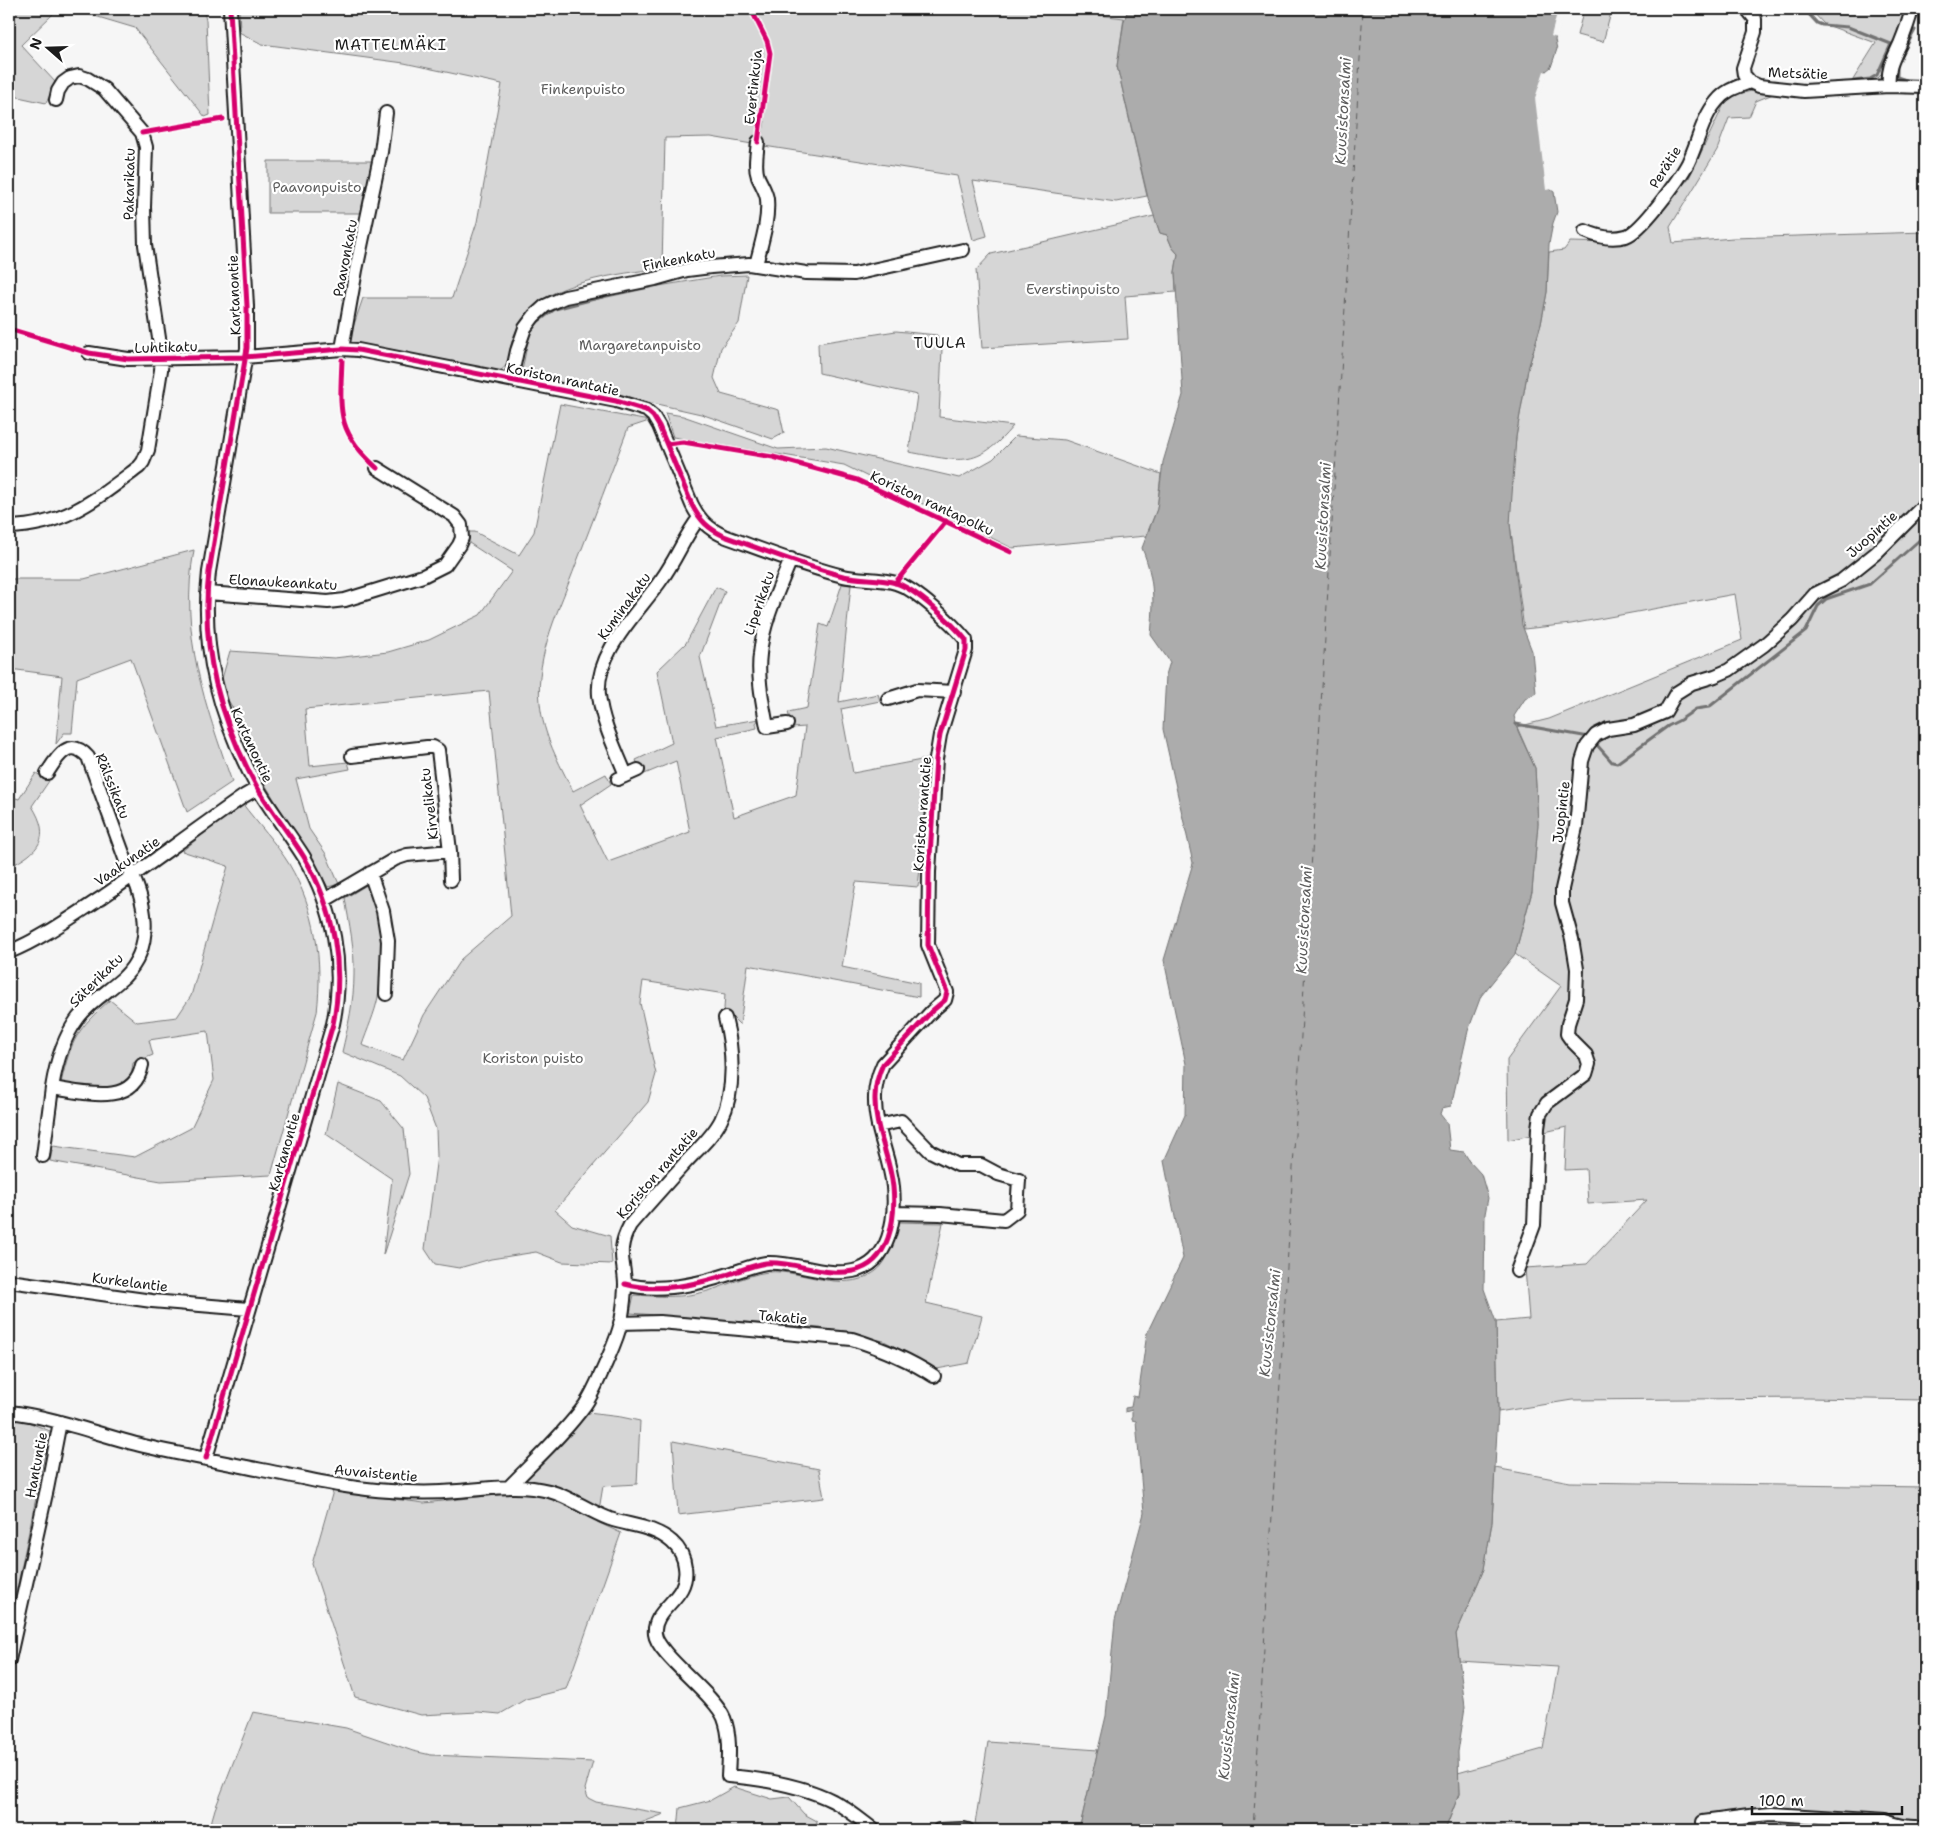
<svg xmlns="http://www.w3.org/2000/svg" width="1934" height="1839" font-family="'Shantell Sans',sans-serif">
<rect width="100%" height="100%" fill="#f6f6f6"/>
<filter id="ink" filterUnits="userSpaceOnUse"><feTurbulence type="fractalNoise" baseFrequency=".02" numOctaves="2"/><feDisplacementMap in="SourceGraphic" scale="10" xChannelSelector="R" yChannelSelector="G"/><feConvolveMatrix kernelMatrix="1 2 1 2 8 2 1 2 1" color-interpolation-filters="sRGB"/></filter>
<g filter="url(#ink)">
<path fill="#d6d6d6" stroke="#797979" d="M9,9h194l3,11 4,95 -5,2 -70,-89 -47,-14 -34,-1 -33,32 35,38 -10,20 -37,-8z
M239,9h809l76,9 -7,48 30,130 -31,6 -143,-21 14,55 -14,4 -16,-64 -193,-30 -2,-9 3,-16 -6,-1 -3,17 -4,7 -41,-7 -46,1 -3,130c-42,6 -117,13 -140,52 -4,7 -8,14 -10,21 -3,11 -1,25 -13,30l-151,-29 15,-44h89l25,-76 25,-138 -98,-21 -142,-19 -25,-13h3z
M1584,9h28l-9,33 -26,-7z
M1810,9h97c-5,14 -19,62 -29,69 -8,6 -18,5 -27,5l25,-40 -52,-19z
M1752,91l21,3 -17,7 -7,16 -20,1 -12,32 -47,77 3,16 60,-5 192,-6v1168l-117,-2 -236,2 -74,12 -2,-90 33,-3 -4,-51 62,-4 60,-64 -59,4 -2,-35 -21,1 2,-43 -59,13 -1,-80 54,-74 -46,-32 17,-62 6,-69 -3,-55 -18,-41 32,-8 193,-79 -7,-46 -164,30 -47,5 -14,-105 1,-36 5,-51 12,-68 13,-45 6,-32 2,-40 15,-2 6,-8 44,1 38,-22 37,-43 35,-74 9,-9z
M268,161h104l-10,52h-94z
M1154,216l6,17 7,2 5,12 6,7 -3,18 1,20 -51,4 3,43 -146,9 -6,-78 15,-16z
M747,275l-8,48 -18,25 -7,30 7,16 58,16 5,23 -11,6 -72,-25 -173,-39 -6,-4 6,-31 5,-14 15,-13 17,-7 94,-20 61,-10z
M896,331l41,4 5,13 -3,69 74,9c-37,44 -53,35 -104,26l8,-57 -98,-22 -1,-30z
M560,404l89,17 -21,7c-17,45 -34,90 -52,136 -16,44 -41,90 -36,139 3,32 19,60 33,88l33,-17 5,10 -31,21 28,57 82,-30 -14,-71 -34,14 -6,-15 36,-17 -15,-72 29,-28 30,-56 9,4 -25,66 16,69 43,-7 -3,4 1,5 -40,9 17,80 62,-22 9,-68 -13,1 -4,-16 19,-4 13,-84 8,3 14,-43 9,1 -12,117 39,-8 2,7 -39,8 12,64 79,-15 -14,129 -62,-5 -14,85 77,16v14l-171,-32 -8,60 -16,-16 1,-15 -82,-13 -3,22 16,71 -8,28 -93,108 17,15 38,11 2,28 -50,-2 -26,-10 -45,7 -32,9 -24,-4 -10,-15 12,-93 -1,-27 -12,-31 -24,-22 -58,-24c6,-26 12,-51 12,-77 1,-26 -5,-52 -9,-77l25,-15c11,39 14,74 8,114 -3,16 -11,33 -16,48l41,15 21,-45 37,-56 50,-43 -22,-225 -184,18 5,57 38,-4 2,7 -54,10 13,50 17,25 13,30 -11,3 -70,-114 -4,-22 -8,-21 -21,-35 -4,-13 9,-31 104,7 54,-6 41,-12 51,-25 32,-44 -43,-28 -2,-11h8l44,23 15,-23z
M665,413l18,3 95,33 48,-2 133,31 34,-19 23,-23 49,4 96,34 -4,35 -11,27 -134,12 -168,-83 -171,-28z
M194,550c-15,84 11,154 38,232l-45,30 -56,-154 -54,20 -5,55h-8l-8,11 6,-68 -52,-7 -1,9v-99h75z
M36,773l13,8 -17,25c20,32 7,46 -23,61v-71l10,3z
M242,803c15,20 34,40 47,61 27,46 34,96 28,148l-46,163 -110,6 -111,-20 3,-15 82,11 56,-29 23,-48 -6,-49 -59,9 4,15 -20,8 -2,15c-24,17 -43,9 -70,5 10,-43 16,-54 49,-83l27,22 40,-5 14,-21 37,-130 -46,-15z
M338,1084l43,17 23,28 5,45 -26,81 9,-76 -66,-45z
M896,1222l47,1 -17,80 56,13 -13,47 -32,6 -53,-28 -64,-13 -190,-15 4,-18c20,1 41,3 61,-1 25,-4 48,-19 73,-22 34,-3 74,22 105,1 17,-10 19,-33 23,-51z
M588,1413l33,4 19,4 -3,63 -34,2 -6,36 24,11 -55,156 -40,10 -26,15 -22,-2 -57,3 -66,-18 -43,-133 21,-73 91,12 90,-10z
M9,1420h14l27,11 -41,196z
M673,1441l146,28 5,29 -146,17z
M1495,1468l75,14 355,5v343h-423l-1,-5 -55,3 13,-34 -1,-21 85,-24 15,-82 -99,-6 -3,-27 28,-65 8,-47z
M253,1712l93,16 67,23 18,4 162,7 -8,27 3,9 8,4 68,12 -41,16h-414l6,-21z
M988,1742l110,8 -19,80h-80l-24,-6z
M734,1787l38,12 17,-2 15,17 13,7 -1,9h-138l2,-22 31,-8z"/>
<path fill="#acacac" stroke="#727272" d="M1128,9h434l-7,31 2,9 -6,18 -5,4 -10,27 12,90 6,4 3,20 -4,11 -4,21 -2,48 -6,32 -13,45 -12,68 -6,87 12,101 10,26 4,42 -11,6 -11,17 4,15 17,37 3,56 -6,67 -17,63 -34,42 -13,35 -17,75 -9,2 -2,6 7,9 3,27 14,2 6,10 11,12 7,24 -3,16 -1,75 12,33 2,90 -6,110 -8,47 -28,65 9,73 -7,45 1,42 -14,36h-366l27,-114 9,-96 29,-107 -8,-92 -4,-1v-10l-7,2v-4l6,-1 2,-11 5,1 9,-64 36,-75 -19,-97 21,-46 1,-51 -22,-104 29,-97 -30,-134 3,-54 4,-13 -19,-27c3,-33 4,-55 -9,-87l15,-39 6,-47 20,-67 -8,-123 3,-18 -6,-7 -5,-12 -7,-2 -12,-35 -31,-132 7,-45z"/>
<path fill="#f6f6f6" d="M1558,9h6l-7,29 -6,-2z
M1544,71l4,1 -10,26 13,91 -5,1 -11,-92z"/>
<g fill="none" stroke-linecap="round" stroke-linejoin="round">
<path stroke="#727272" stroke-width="3" d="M1804,9l13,14 5,2 26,2 43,17 -14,31 -7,4 -16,2
M1916,19l3,-10
M1901,56l14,-26
M1897,66v11l12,4
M1918,81l7,-1
M536,323l19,-14 47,-12
M1516,724l73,13
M1597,745l15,17 5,1 51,-37 12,-6 16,-11 13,-2 97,-76 12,-25 8,-7 44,-15 55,-49"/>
<path stroke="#5d5d5d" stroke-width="1" stroke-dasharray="6 5" stroke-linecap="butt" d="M1253,1830l110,-1821"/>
<defs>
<path id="minor" d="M1747,9l8,10v13l-12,36 1,7 6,7 9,4 45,5 85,-5 36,1
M1889,86c-2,-17 4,-27 11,-42 5,-12 9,-23 12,-35
M1585,231c13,6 27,9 41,5 15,-4 54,-58 62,-73 10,-20 14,-45 29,-62 9,-11 20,-14 33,-19
M756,265c5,-21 13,-44 11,-66 -1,-8 -6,-15 -9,-22 -4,-11 -1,-24 0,-35
M342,349l14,-79 25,-118 5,-39
M89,353l39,6 117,-2 97,-8 16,1 258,51 30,9 7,6 6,10 33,79c8,16 17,24 32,31 39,14 79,30 119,40 17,4 37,2 53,7 20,6 57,41 70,57v10l-26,85 -4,24 -7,113 -1,73 19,47 -2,8 -13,11 -49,53c-5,11 -8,21 -8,33 -1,31 15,60 18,90 3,31 -3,77 -40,84 -29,6 -58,-10 -87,-8 -13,2 -27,8 -40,12 -31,10 -68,18 -101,9
M511,379l6,-28 8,-23 9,-12 11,-10 20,-9 90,-18 32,-9 24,-3 38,-3 57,9 48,1 109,-24
M9,527c57,-2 86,-27 130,-60l4,-5 5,-12 13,-80 1,-12 -17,-113 -1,-38 2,-60 -4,-14 -38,-44 -16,-10 -9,-3 -9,2 -7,5 -5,8 -2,9
M207,593l121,9 17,-2 78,-24 22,-11 14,-20 3,-7 -1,-13 -7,-9 -77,-48
M888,699l29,-9 37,2
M787,724l-20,3c-4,-23 -10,-49 -7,-73 3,-33 19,-65 31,-95
M352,756l75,-9h6l5,3 12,101 1,29
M47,773c10,-16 22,-37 41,-16l39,107c19,36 29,81 -3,113 -15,14 -33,24 -46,41 -15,20 -22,45 -26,70 30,4 82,20 90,-23
M626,775c-10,-25 -24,-52 -27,-80 -4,-43 39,-82 62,-115 15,-20 23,-43 38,-62
M618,779l20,-9
M370,873l13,38 5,30 -2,53
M325,900l70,-41 12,-4 43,-4
M9,952c34,-14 64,-36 95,-56 47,-33 93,-67 140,-100l14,-8
M878,1126l23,-5 29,30 28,14h23l17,9 21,6 -2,30 -13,10 -64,-6 -47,-1
M43,1156l9,-68
M1517,1271l17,-46 4,-97 2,-14 7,-11 39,-29 3,-10 -3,-9 -14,-14 -5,-7 1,-10 8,-25 1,-30 -5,-30 -10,-36v-14l14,-62 6,-66 5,-15 9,-11 12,-6 26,-4 31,-13 11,-19 16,-10 23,-7 14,-6 35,-25 28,-25 23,-26 26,-13 35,-28 49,-49
M9,1281l143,20 96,8
M620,1323l40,-1 192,17c29,9 56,20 82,37
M9,1412c46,5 90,23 135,34 39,9 79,16 118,24 42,8 85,19 128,21 23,2 46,2 68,0 30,-2 60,-8 91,0 22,6 39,20 61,28 21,7 44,7 62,23 8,7 12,14 13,25 5,33 -33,40 -30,67 2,20 59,60 69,84 7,18 5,39 4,58 36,3 73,9 105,25 15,8 28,19 41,29
M206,1458l127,-434c12,-58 1,-116 -29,-167 -15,-24 -33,-46 -47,-70 -37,-68 -57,-137 -48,-215l38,-224v-42l-17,-297
M510,1486c25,-26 53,-51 75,-81 8,-12 14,-27 20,-40 6,-14 13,-28 16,-43 2,-12 4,-26 4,-38 -1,-25 -9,-33 5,-59 18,-21 37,-42 56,-63 12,-13 27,-26 35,-42 15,-30 12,-71 4,-102
M9,1660l38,-171 13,-67
M1703,1822l46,-6 23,-2 114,7c13,4 25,8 39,5
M939,1830l25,-1 4,1"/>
</defs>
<use href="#minor" stroke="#1c1c1c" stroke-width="16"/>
<use href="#minor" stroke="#fff" stroke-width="12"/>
<defs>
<path id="cycleway" d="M751,9l16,32 3,12 -12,89
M142,133l81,-14
M9,329l80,24 39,6 117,-2 97,-8 16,1 258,51 30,9 7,6 6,10 33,79c8,16 17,24 32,31 39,14 79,30 119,40 17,4 37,2 53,7 20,6 57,41 70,57v10l-26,85 -4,24 -7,113 -1,73 19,47 -2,8 -13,11 -49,53c-5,11 -8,21 -8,33 -1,31 15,60 18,90 3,31 -3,77 -40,84 -29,6 -58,-10 -87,-8 -13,2 -27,8 -40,12 -31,10 -68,18 -101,9
M342,360c-2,52 -6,71 35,108
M667,444l16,-2 90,15 84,23 154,72
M895,583l51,-62
M206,1458l127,-434c12,-58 1,-116 -29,-167 -15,-24 -33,-46 -47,-70 -37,-68 -57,-137 -48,-215l38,-224v-42l-17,-297"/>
</defs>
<use href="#cycleway" stroke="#fff" stroke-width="8"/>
<use href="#cycleway" stroke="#d6006c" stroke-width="5"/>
</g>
</g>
<g text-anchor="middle" stroke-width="4.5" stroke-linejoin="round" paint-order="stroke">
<g font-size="14" fill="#1c1c1c" stroke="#fff">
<text transform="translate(1798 73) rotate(2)" y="5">Metsätie</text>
<text transform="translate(753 87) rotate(-84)" y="5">Evertinkuja</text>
<text transform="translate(1665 167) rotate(-58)" y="5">Perätie</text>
<text transform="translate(129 184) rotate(-89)" y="5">Pakarikatu</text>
<text transform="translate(345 258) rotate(-79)" y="5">Paavonkatu</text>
<text transform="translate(679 259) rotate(-11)" y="5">Finkenkatu</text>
<text transform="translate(234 295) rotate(-92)" y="5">Kartanontie</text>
<text transform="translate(166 347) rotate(-2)" y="5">Luhtikatu</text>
<text transform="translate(563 379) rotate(12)" y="5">Koriston rantatie</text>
<text transform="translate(932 503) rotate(25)" y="5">Koriston rantapolku</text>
<text transform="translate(1872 534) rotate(-42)" y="5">Juopintie</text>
<text transform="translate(283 582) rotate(3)" y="5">Elonaukeankatu</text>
<text transform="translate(759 603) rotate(-71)" y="5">Liperikatu</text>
<text transform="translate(624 606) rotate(-54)" y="5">Kuminakatu</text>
<text transform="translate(252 745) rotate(65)" y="5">Kartanontie</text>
<text transform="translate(113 786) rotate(68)" y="5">Rälssikatu</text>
<text transform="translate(429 804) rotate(-97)" y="5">Kirvelikatu</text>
<text transform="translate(1561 812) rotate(-83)" y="5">Juopintie</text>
<text transform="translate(922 814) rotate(-86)" y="5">Koriston rantatie</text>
<text transform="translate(127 861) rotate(-35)" y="5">Vaakunatie</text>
<text transform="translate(96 980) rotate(-45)" y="5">Säterikatu</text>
<text transform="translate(284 1152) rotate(-74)" y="5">Kartanontie</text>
<text transform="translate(657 1173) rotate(-49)" y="5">Koriston rantatie</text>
<text transform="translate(130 1282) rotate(7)" y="5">Kurkelantie</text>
<text transform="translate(783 1317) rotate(5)" y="5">Takatie</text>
<text transform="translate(36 1465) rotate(-79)" y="5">Hantuntie</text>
<text transform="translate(376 1473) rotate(5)" y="5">Auvaistentie</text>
</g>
<g font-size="14" fill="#5d5d5d" stroke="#fff">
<text x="583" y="94">Finkenpuisto</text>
<text x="317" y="192">Paavonpuisto</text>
<text x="1073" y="294">Everstinpuisto</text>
<text x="640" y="350">Margaretanpuisto</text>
<text x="533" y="1063">Koriston puisto</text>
</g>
<g font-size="15" letter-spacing="1" fill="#1c1c1c" stroke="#fff">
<text x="391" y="50">MATTELMÄKI</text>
<text x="940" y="348">TUULA</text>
</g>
<g font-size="15" font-style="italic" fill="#5d5d5d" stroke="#fff">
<text transform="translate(1343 111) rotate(-87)" y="5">Kuusistonsalmi</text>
<text transform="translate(1323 516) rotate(-87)" y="5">Kuusistonsalmi</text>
<text transform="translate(1304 920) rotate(-87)" y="5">Kuusistonsalmi</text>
<text transform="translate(1270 1323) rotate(-84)" y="5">Kuusistonsalmi</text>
<text transform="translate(1229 1726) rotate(-84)" y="5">Kuusistonsalmi</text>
</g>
</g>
<rect width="1934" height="1839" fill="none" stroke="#fff" stroke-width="30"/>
<rect x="15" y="15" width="1904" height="1809" fill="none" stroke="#1c1c1c" stroke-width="2" filter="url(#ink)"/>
<g transform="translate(48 48) rotate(290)" stroke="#ffffff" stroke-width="4" paint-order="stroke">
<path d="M0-4L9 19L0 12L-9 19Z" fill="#1c1c1c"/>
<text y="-8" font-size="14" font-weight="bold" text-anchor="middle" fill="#1c1c1c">N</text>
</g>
<path d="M1752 1806v8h150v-8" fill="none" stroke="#1c1c1c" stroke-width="2.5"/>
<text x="1759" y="1806" font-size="15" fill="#1c1c1c" stroke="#ffffff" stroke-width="4" paint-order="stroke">100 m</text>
</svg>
